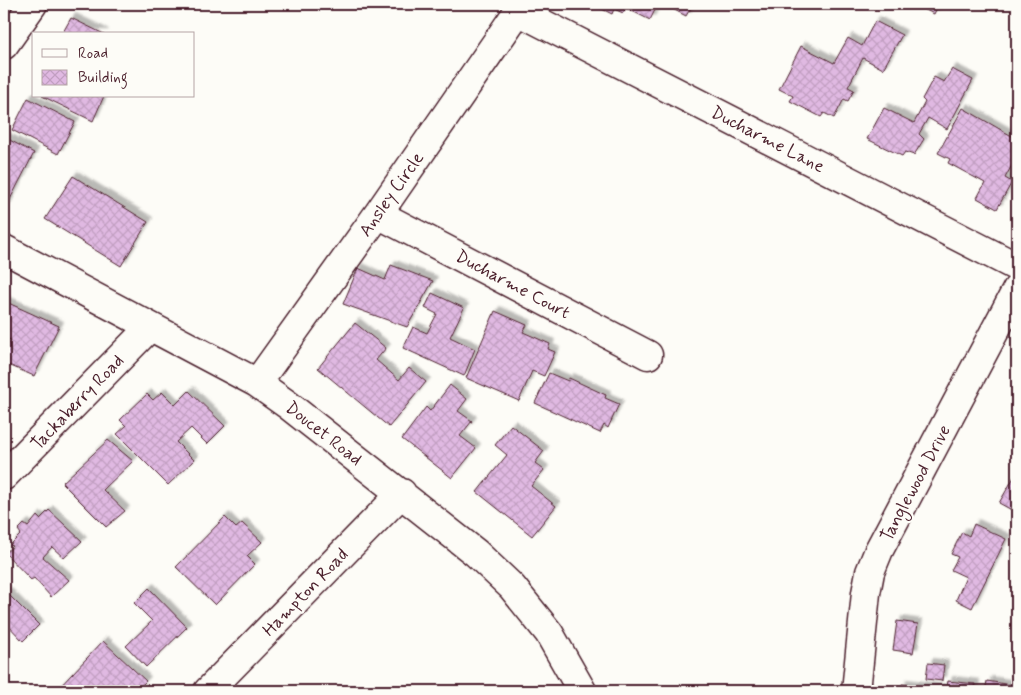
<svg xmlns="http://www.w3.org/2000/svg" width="1021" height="695" font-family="Mynerve,sans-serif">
<defs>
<pattern id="building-cross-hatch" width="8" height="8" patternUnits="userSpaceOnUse" patternTransform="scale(1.25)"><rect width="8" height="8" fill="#e0b9e2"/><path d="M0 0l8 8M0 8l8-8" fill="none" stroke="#c29fc2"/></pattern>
<filter id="shadow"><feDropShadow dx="4.5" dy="-4.5" stdDeviation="1" flood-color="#0004"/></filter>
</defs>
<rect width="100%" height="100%" fill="#fdfcf7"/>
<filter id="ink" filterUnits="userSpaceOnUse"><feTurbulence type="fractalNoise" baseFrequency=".02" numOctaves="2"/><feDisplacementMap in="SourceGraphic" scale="10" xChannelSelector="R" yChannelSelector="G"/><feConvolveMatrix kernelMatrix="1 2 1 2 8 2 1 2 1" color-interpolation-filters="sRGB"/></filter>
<g filter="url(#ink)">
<path fill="url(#building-cross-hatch)" stroke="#4a1f2b" filter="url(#shadow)" d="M592,4h66l-8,16 -24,-12 -3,5 -9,-4 -2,5z
M663,4h30l-7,12z
M913,4h26l-5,10z
M71,18l33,16h-42z
M875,21l27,14 -19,34 -20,-11 -15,29 6,3 -6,11 -4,-2 -10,19 -10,-5 -3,4 -31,-16 3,-5 -14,-7 22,-43 33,17 14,-25 14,8z
M952,69l21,11 -26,49 -19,-11 -9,16 5,5 -10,16 -9,-3 -3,4 -35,-17 17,-31 30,15 11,-21 -3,-3 12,-22 10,5z
M42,96h62l-11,25z
M28,98l47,24 -17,32 -46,-24z
M963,108l54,31v17l-12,22 7,4 -15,27 -20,-11 8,-15 -37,-20 2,-4 -12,-6z
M4,137l30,16 -30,58z
M73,176l75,46 -27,44 -76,-47z
M391,265l42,16 -26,46 -64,-23 15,-36 27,12z
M432,293l32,15 -14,29 25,12 -11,27 -61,-28 10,-21 14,6 10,-19 -12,-6z
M4,301l55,25 -25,50 -30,-13v-11l7,-12 -7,-2z
M495,311l32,14 -4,7 27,12 -2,5 7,3 -11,24 -12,-5 -13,30 -53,-23z
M355,323l31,25 -10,12 23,20 10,-12 17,14 -37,45 -71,-59z
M549,373l19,8 1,-3 37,17 -1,3 14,6 -11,24 -4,-3 -4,8 -65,-30z
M450,385l17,14 -9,12 14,10 -12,15 16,12 -24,30 -50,-39 24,-32 4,4z
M189,391l36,35 -18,18 -16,-16 -15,14 18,18 -26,25 -51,-51 9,-8 -6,-6 27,-26 6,6 9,-8 13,13z
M511,425l33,26 -9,12 9,7 -13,16 25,20 -24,30 -55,-44 30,-37 -12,-10z
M108,440l25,21 -30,29 22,21 -19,16 -44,-44z
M1017,472v41l-18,-10z
M49,510l33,31 -18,17 -12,-11 -9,10 26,23 -18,17 -17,-19 -3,2 -26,-27 8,-7 -3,-1 11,-11 -3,-4 6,-6 4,3 9,-11 3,3z
M225,517l11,11 6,-5 20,19 -15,14 8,8 -40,41 -39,-38z
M974,524l32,15 -34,69 -16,-8 10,-23 -15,-7 7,-13 -7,-3 11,-22 7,4z
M149,588l38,39 -41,40 -20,-21 26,-25 -18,-18z
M4,590l35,35 -16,16 -19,-20z
M897,621l21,3 -5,29 -20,-3z
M103,641l43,40 -10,10h-80z
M928,663l16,2 -2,16 -16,-2z
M948,681l27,3 -1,7h-28z
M987,681l30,5v5h-32z
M902,684l40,5 -1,2h-40z"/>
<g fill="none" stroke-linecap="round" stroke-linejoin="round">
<defs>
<path id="minor" d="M518,11l499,256
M4,45l29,-41
M378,214l270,141
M4,249l253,134 31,22 188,148 36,34 37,46 33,58
M257,383l121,-169 145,-210
M4,476l146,-149
M208,691l194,-198
M856,691l10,-98 4,-21 9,-22 138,-261"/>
</defs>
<use href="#minor" stroke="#4a1f2b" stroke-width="31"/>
<use href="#minor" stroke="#fdfcf7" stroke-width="28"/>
</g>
</g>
<g text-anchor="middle" stroke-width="4.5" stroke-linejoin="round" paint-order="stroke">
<g font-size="18" fill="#4a1f2b" stroke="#fdfcf7">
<text transform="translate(768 139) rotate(27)" y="6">Ducharme Lane</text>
<text transform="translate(391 194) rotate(-55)" y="6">Ansley Circle</text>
<text transform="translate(513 284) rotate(28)" y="6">Ducharme Court</text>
<text transform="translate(77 402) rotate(-46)" y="6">Tackaberry Road</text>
<text transform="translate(324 433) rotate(38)" y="6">Doucet Road</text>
<text transform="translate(915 483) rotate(-62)" y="6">Tanglewood Drive</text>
<text transform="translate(305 592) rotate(-46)" y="6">Hampton Road</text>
</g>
</g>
<rect width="1021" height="695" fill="none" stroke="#fdfcf7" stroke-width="20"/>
<rect x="10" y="10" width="1001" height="675" fill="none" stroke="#4a1f2b" stroke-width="2" filter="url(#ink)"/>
<rect x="32" y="32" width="162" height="65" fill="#fdfcf7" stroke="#b5a4a5"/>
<rect x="42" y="49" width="25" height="8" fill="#fdfcf7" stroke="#b5a4a5"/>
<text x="78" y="58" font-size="15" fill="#4a1f2b">Road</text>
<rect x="42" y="70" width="25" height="15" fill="url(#building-cross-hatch)" stroke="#b5a4a5"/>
<text x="78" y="82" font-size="15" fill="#4a1f2b">Building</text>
</svg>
